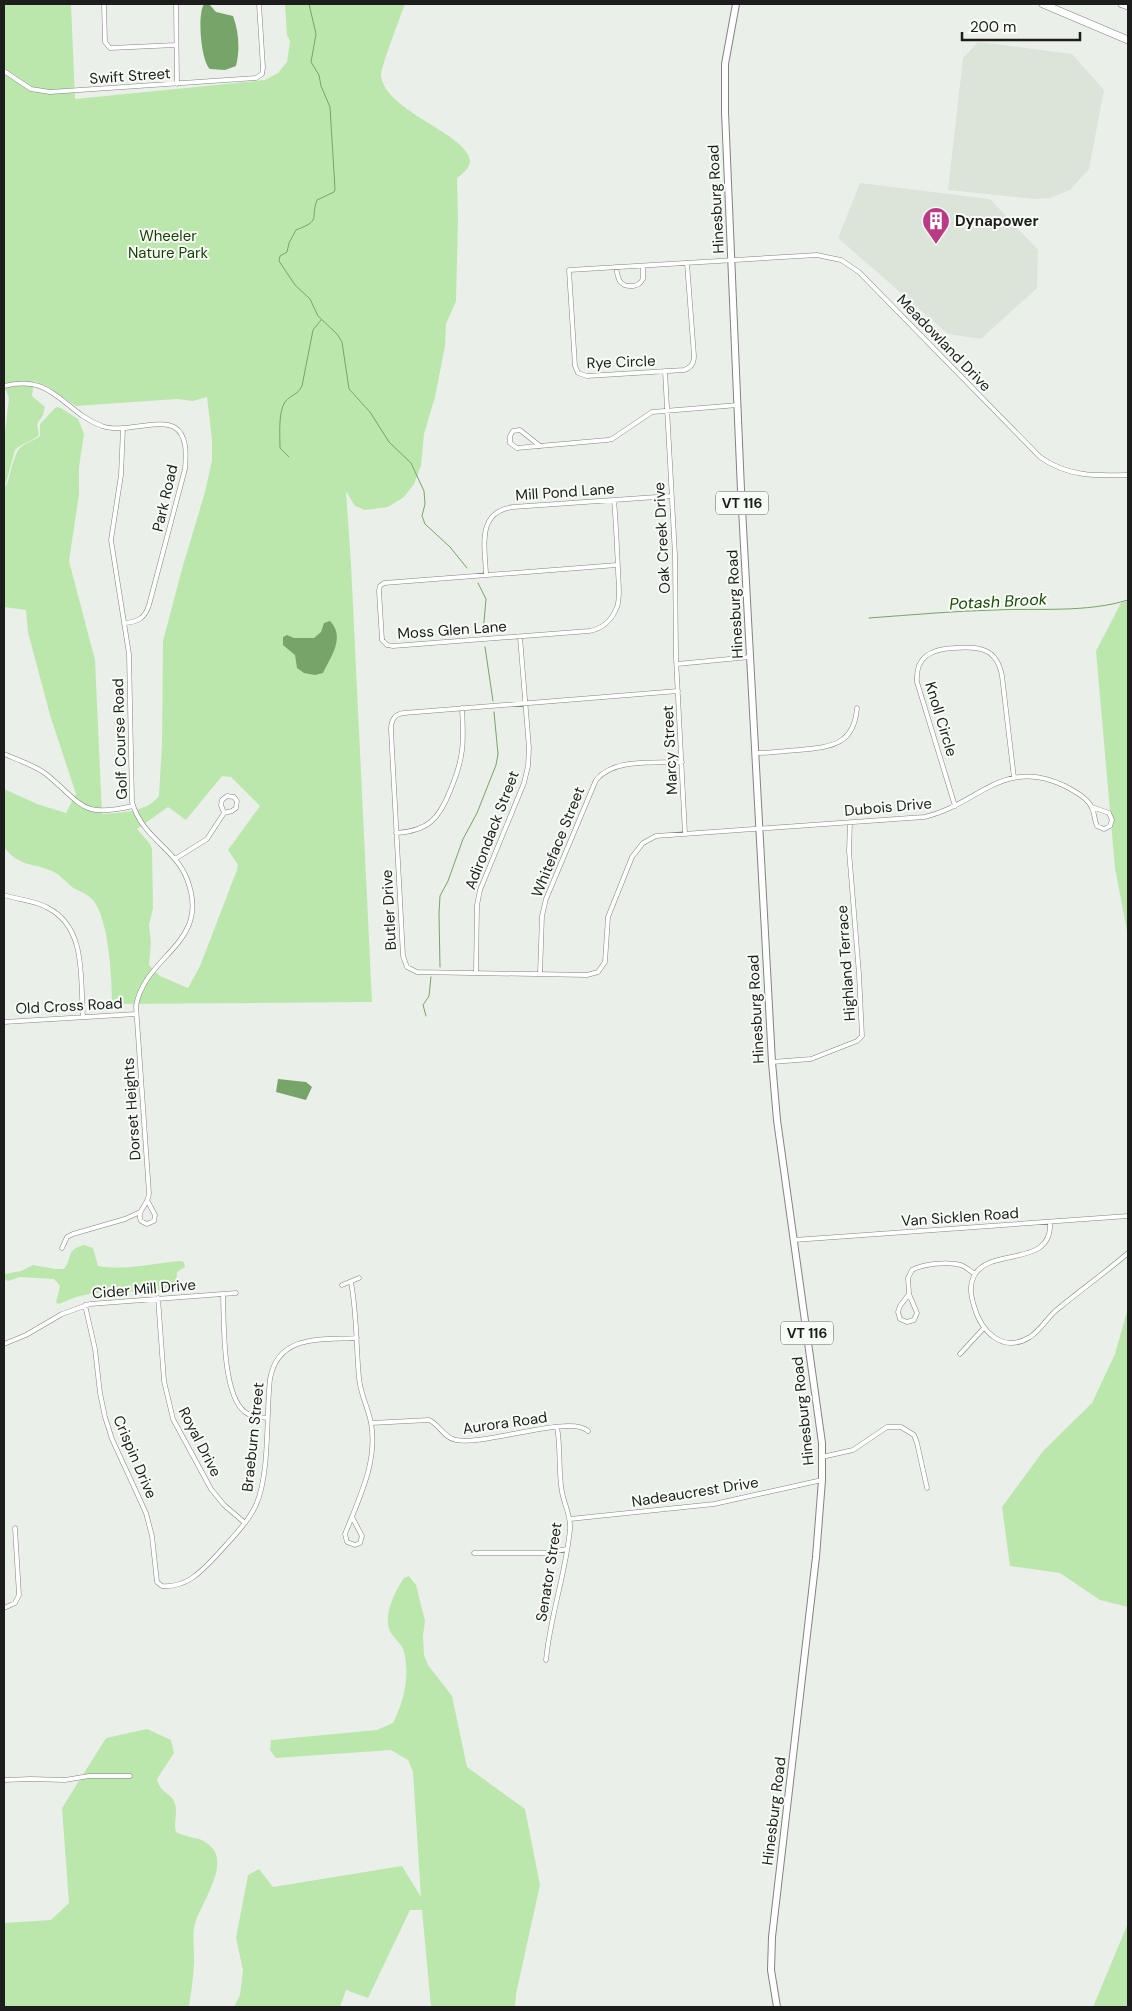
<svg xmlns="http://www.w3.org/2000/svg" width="1132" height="2011" font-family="'DM Sans',sans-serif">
<rect width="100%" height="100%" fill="#ebefe9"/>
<path fill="#dce4d9" d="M978,42l94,12 32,36 -15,79 -19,21 -20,8 -16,1 -86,-9 15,-132z
M860,183l130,16 48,51 -1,38 -56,51 -33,-5 -110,-96z"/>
<path fill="#bbe7ad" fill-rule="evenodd" d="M4,4h67l4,95 190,-19 13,-7 9,-11 3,-21 -3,-6 -2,-31h120c-4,11 -25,65 -24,72 5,36 87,58 89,85 0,7 -8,13 -13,17l1,41 -2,82 -10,23 -1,22 -10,51 -11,37 -3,32 -7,18 -10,13 -16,10 -23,3 -10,-4 -9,-15 5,73 21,438 -260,2c0,-25 -3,-87 -20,-105 -6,-6 -14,-8 -20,-12 -6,-5 -11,-11 -18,-15 -21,-10 -34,-4 -50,-25v-58l33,15 29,9 10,-19 -26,-79 -22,-83 -2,-22 -22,-3v-119l3,-4c4,-10 6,-31 15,-38 6,-4 13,-6 18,-10v-12l16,-17 5,1 17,11 6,15 -5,33v27l-10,67 26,99 7,154c18,-1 45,-2 57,-18l3,-52 1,-103 19,-72 23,-77 7,-32v-20l-5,-43 -14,4 -16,-2 -101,7 -29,-20 -13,-5 -2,15 13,11 -2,8 -6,9 2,11c-7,7 -18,8 -24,15l-9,33 -2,2v-45l5,-42 -5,-12zM222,776l9,1 29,29 -32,44 10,15 -1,5 -37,96 -12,22 -28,-12 -11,-11 2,-22 -2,-18 4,-17 -1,-59 -2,-5 -13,-15 31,-22 18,13z
M1128,601v335l-13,-68 -19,-217 25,-48z
M84,1245l9,3 5,18c27,5 55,-3 82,-5l4,1 1,5 -8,5 -1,16 -4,2 -78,3 -18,4 -17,7 -3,-1 4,-17 -6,-7 -34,-2 -12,4 -4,-2 1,-5 16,-3 12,-6 22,4h9c9,-11 1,-19 20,-24z
M1128,1308v299l-28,-7 -40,-27 -50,-7 -8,-59 42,-57 48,-47 23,-49z
M409,1576l7,9 9,36 -2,15 1,19 4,10 24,31 15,71 58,42 15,76 -24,109 -1,13h-84l-9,-97h-12l-42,88 -22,-8 -6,17h-106l6,-12 3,-25 -7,-32 12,-63 11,-6 14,18 129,-21 19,31 -8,-125 -5,-12 -17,-10 -115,8 -6,-8 1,-10 106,-10 16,-7c11,-22 17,-47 11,-71 -2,-9 -12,-15 -15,-23 -5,-16 6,-38 15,-51z
M147,1729l24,11 3,13 -17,26c3,15 15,13 18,25 3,10 -2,19 1,28 15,8 26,3 37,17 14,17 -10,53 -17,71 -5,13 -1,31 -2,45 -1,14 -3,28 -5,42h-185v-84l47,-3 18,-17 -7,-95 44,-70z
M1128,1923v84h-35l33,-79z"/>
<path fill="#77a468" d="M204,4h5l7,8 17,4c6,16 7,34 3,50l-11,4 -15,-1c-9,-8 -13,-54 -6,-65z
M330,621c16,17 0,36 -7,52l-8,2 -11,-2 -7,-5 -2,-13 -12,-10v-8l4,-2 7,3h20l7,-6 3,-9z
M278,1079l28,3 6,5 -6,13 -30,-8z"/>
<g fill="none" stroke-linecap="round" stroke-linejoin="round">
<path stroke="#77a468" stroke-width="1" d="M309,4l7,30 -5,28 8,13 2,11 9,21 5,82 -1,3 -17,8c-7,19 5,20 -21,30l-7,13 -2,9 -7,4 -1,5 16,24 15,14 8,17 19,18 5,8 7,47 21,23 19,30 22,21 13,28 1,13 -3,12 3,8 25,23 17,21
M289,457l-9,-9c0,-12 -2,-36 5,-46 6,-8 12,-6 17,-16l11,-56 8,-10
M478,583l8,16 -3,34
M869,618c42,-3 84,-7 126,-8 44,-2 91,3 133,-10
M485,647l8,54
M440,967l-1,-54 1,-17 8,-15 15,-42 14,-26 19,-48 2,-11 -4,-42
M426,1016l-3,-11 6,-9 2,-19"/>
<defs>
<path id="street" d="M104,4l1,38 5,6 66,-3
M176,4l1,80
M4,71l27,18 19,3 206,-14 6,-4 1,-6 -4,-64
M687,263l7,93c0,7 -3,12 -10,14l-97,6 -9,-3 -3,-7 -6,-96 248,-15 24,5 18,12 181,185c28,20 56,19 88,18
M616,267c2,12 3,20 17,19 5,-1 7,-2 10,-7v-13
M665,371l10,184 1,103 9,176
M4,386c50,-13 59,26 98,40 20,8 56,-8 72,1 14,8 12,29 11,42l-36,136c-4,13 -11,17 -24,18
M123,428l-2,47 -10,65 18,114 3,148c10,36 43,46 55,77 25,65 -42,75 -51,127l13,187c-1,14 -13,17 -8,28l6,3 7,-3 1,-6 -7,-13
M540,446l-20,-16 -7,1 -3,5v7l7,5 90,-8 5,-1 40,-27 86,-7
M614,500c2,23 3,46 4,69 0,12 3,27 -1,38 -5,13 -15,22 -28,24l-196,15 -6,-1 -5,-5 -3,-49 1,-5 4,-3 233,-18
M486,574c-1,-27 -10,-62 27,-67l158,-11
M677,664l73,-7
M678,691l-274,22c-10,1 -13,7 -13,17l12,226 4,11 10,5 170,3 11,-3 7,-10 3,-45 24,-60 11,-14 13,-7 268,-19c54,-12 79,-61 141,-31 9,5 23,12 27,22 3,6 2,12 5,18l7,3 6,-3 2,-6 -3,-7 -17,-6
M755,753c15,0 29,-2 43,-3 32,-3 56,-4 59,-42
M4,754c14,6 30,11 42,20 38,31 34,44 87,32
M955,806l-38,-124c-2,-26 15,-33 37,-34 25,-2 43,0 48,28l12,102
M396,833c32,-2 43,-14 54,-42 14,-33 14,-48 12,-83
M175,859l32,-20 17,-26 8,-2 4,-3 1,-7 -3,-4 -7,-1 -5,4 -1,5 3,8
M4,895c14,5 31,5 44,13 39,20 32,71 35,109
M476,973l1,-68 3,-15 44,-107 4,-17 1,-18 -9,-111
M540,974l2,-58 4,-17 50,-119c18,-22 59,-17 86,-18
M4,1022l132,-8
M772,1062l39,-3 46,-18 5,-5 -3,-62 -10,-123 1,-29
M1050,1222c3,47 -61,24 -76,54 -5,10 -3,20 0,30 7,25 28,48 56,31 12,-8 18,-21 29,-29 23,-19 47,-36 69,-55
M794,1240l334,-24
M62,1248l5,-11 6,-3 52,-15 15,-7
M351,1282c6,32 5,64 8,96 1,15 9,29 12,45 7,39 -12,75 -26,111l2,8 8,3 5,-2 2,-7 -10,-19
M342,1285l17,-7
M223,1294c1,27 -1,101 22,118 6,5 14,5 22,6
M909,1294l8,19 -3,7 -7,2 -7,-3 -2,-7 2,-6 9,-12 -1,-16 4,-8c11,-6 36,-9 49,-5 5,2 9,6 14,9
M158,1298l6,83 9,38 38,70 13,16 21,18
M85,1305l10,44 5,44 5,24 7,22 34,74 6,23 5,46 5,4c24,2 39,-14 54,-30 14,-16 31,-32 40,-51 14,-31 10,-91 14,-126 8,-45 51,-39 87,-41
M4,1344l22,-9 36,-21 28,-10 146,-11
M960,1354l23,-25
M371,1423l58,-3c11,5 15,18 27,20 28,6 115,-26 132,-9
M822,1457l31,-7 34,-23h14l13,8 3,8 10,45
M570,1519l144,-15 108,-24
M474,1553h71l22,-4
M4,1608l11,-5 4,-8 -4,-67
M546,1660c4,-44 20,-87 24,-131 1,-13 -6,-25 -8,-37 -4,-21 -1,-44 -5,-65
M4,1780l27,-1 34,1 24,-4h41"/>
<path id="primary" d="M736,4l-11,60v48l16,378 31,572 5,58 45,323v37l-6,77 -44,380 -1,33 6,37"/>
<path id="highway" d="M1043,4l85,36
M1122,4l6,2"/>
</defs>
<use href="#street" stroke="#818580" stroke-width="5"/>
<use href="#primary" stroke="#818580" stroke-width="8"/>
<use href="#highway" stroke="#818580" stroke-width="8"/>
<use href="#street" stroke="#fff" stroke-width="4"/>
<use href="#primary" stroke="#fff" stroke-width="6"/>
<use href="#highway" stroke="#fff" stroke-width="7"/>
</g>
<defs>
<symbol id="building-pin" viewBox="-11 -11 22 30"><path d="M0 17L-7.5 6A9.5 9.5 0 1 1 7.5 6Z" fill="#b93a86" stroke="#f8fcf7"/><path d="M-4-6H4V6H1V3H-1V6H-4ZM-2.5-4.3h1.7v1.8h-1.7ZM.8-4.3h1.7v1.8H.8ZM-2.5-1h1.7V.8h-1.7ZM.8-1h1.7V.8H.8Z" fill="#fff"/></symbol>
</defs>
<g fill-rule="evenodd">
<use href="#building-pin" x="920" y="205" width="32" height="43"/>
</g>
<g text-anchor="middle" stroke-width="4" stroke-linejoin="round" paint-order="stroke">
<g fill="#f8fcf7" stroke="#5e605e" stroke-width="1">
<rect x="716" y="491.5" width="52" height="23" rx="4"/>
<rect x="781" y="1321.5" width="52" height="23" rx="4"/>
</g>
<g font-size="14" font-weight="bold" fill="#1c1d1c">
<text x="742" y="508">VT 116</text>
<text x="807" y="1338">VT 116</text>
</g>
<g font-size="15" fill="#1c1d1c" stroke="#f8fcf7">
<text transform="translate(130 76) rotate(-4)" y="5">Swift Street</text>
<text transform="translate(716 199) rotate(-93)" y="5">Hinesburg Road</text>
<text transform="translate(944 343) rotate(46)" y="5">Meadowland Drive</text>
<text transform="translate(621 362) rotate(-2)" y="5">Rye Circle</text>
<text transform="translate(565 492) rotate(-4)" y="5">Mill Pond Lane</text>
<text transform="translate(165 498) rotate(-77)" y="5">Park Road</text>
<text transform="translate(662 538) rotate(-93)" y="5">Oak Creek Drive</text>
<text transform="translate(735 604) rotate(-93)" y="5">Hinesburg Road</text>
<text transform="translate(452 630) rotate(-4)" y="5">Moss Glen Lane</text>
<text transform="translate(941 719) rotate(73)" y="5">Knoll Circle</text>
<text transform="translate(120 739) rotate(-92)" y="5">Golf Course Road</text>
<text transform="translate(670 750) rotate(-93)" y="5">Marcy Street</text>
<text transform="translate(888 807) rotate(-5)" y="5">Dubois Drive</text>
<text transform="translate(492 830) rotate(-69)" y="5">Adirondack Street</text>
<text transform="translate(558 842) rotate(-68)" y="5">Whiteface Street</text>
<text transform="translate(389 910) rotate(-93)" y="5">Butler Drive</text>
<text transform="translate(846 963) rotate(-94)" y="5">Highland Terrace</text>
<text transform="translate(69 1006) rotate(-3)" y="5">Old Cross Road</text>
<text transform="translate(756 1009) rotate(-93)" y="5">Hinesburg Road</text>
<text transform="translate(132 1109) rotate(-94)" y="5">Dorset Heights</text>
<text transform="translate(960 1217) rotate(-4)" y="5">Van Sicklen Road</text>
<text transform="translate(144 1289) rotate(-5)" y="5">Cider Mill Drive</text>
<text transform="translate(803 1411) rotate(-96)" y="5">Hinesburg Road</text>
<text transform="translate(505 1423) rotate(-8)" y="5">Aurora Road</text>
<text transform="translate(253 1437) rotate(-84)" y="5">Braeburn Street</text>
<text transform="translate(200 1442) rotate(63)" y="5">Royal Drive</text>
<text transform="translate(135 1457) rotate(67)" y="5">Crispin Drive</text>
<text transform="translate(695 1492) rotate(-9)" y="5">Nadeaucrest Drive</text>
<text transform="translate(549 1572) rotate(-81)" y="5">Senator Street</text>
<text transform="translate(774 1811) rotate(-83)" y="5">Hinesburg Road</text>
</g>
<g font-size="15" font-weight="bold" fill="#1c1d1c" stroke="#f8fcf7" text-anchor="start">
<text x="955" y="226">Dynapower</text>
</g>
<g font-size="15" fill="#184202" stroke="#f8fcf7">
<text x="168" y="241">Wheeler<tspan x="168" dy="17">Nature Park</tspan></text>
</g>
<g font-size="16" font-style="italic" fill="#1c4707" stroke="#f8fcf7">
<text transform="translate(998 601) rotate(-3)" y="6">Potash Brook</text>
</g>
</g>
<rect width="1132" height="2011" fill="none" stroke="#1c1d1c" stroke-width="10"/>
<path d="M962 32v8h118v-8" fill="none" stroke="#1c1d1c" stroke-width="2.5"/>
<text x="970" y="32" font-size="15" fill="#1c1d1c" stroke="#f8fcf7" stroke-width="4" paint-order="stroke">200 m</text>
</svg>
